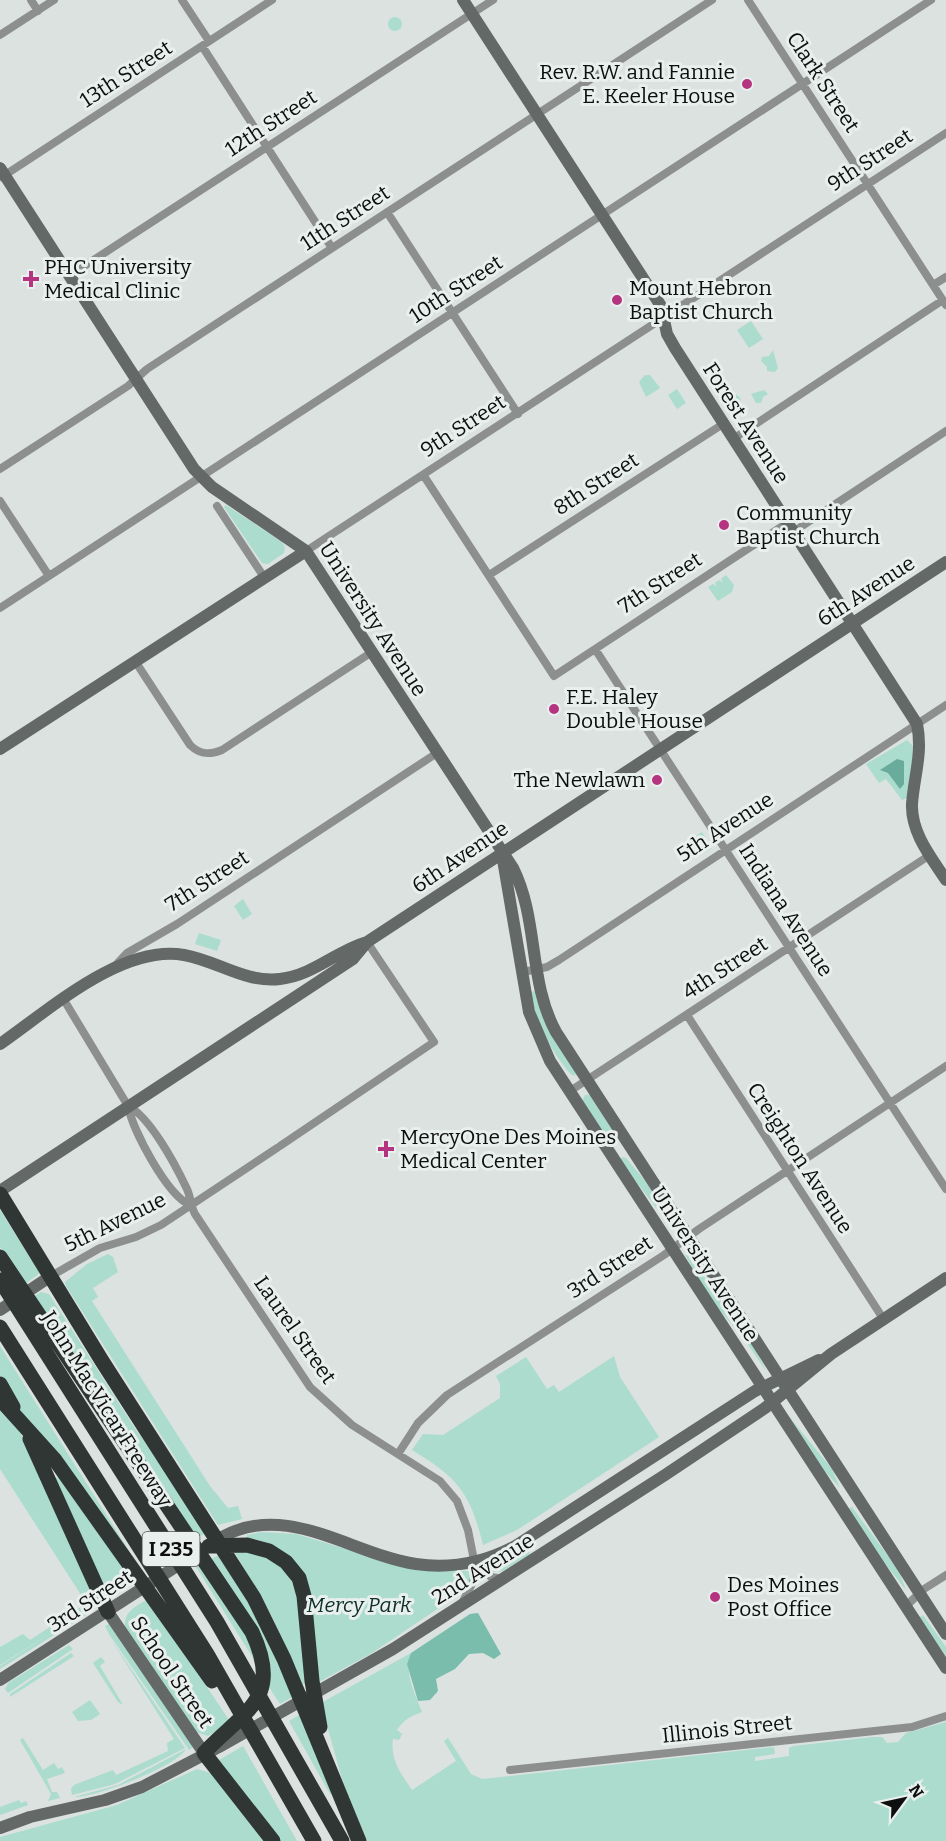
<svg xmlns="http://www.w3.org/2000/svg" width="946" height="1841" font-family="Bitter,serif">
<rect width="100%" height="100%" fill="#dbe2e0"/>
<path fill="#abdcce" d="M388 24a7 7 0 1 1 14 0a7 7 0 1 1-14 0Z
M751,321l12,18 -14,9 -12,-18z
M773,350l5,18 -3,4 -8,-1v-4l-6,-6 1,-4 7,-1z
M645,375h5l10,13 -14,9 -7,-15z
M677,389l9,14 -9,6 -9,-14z
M764,390l4,4 -5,3 -2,6h-5l-5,-9z
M725 402a8 8 0 1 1 16 0a8 8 0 1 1-16 0Z
M226,505l56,37 3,5 -1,6 -16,11 -6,-1 -38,-56z
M726,575l8,10 -2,7 -14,9 -10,-14 5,-3 4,3 -2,-4 4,-3 4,3 -2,-4z
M907,740l7,7 -7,51 -5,2 -16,-21 -7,4 -13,-19z
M702,832l10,16 -10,6 -10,-15z
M243,899l9,15 -9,6 -9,-14z
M199,933l22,7 -4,11 -22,-7z
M535,991l5,17 36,66 -2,2c-6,-3 -8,-8 -13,-14 -16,-22 -25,-43 -31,-70z
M585,1095h5l24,36 -1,6h-7l-24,-36z
M622,1157l4,1 21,25 29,44 -2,4 -54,-70z
M0,1210l40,63 -15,11 -25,-37z
M108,1254l5,3 5,15 -25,16 5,9 -6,4 118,185 18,22 10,-2 4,13 -24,6 -152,-239 -1,-4 22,-18z
M685,1255h4c25,39 58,73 77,116l-24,-35 -33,-38z
M41,1292l8,2 87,136 26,33 45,69 -11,7 -163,-242z
M0,1346l138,219 -115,-150 -23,-40z
M614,1356l6,21 39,60 -142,93 -34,15c-13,-53 -25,-67 -71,-95l11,-16 20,1 57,-37v-14l-4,-8 30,-19 21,32 7,-4 5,7z
M0,1406l14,14 25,49 56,133 -5,1 -7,10 -83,52v-18l23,-13 7,6 51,-33 -3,-6 5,-3 -83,-129z
M786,1413l46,56 8,19 -25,-27z
M59,1477l75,102 -23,15 -5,-2 -51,-114z
M852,1507l47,64 7,19 -31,-39 -27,-42z
M262,1532l34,2 120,36 57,1 -4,11 -11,13 -86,58 -55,30 -12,-103 -58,-40v-5z
M525,1548l5,6 -27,17 -12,1 -6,-5z
M248,1550c7,2 16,4 22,7 38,23 33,88 37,127h-4l-32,-69 -37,-64z
M221,1554l31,54 42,88 -14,8 -13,-20v-32l-5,-16 -51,-77z
M199,1566l52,77 7,23 -62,-99z
M148,1599l83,124 -23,13 -12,-4 -70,-102c-5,-17 9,-23 22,-31z
M90,1608l-4,7 -86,54v-3z
M923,1615l23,32v9l-27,-38z
M109,1624l84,123 -4,3 -2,-3 -78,-113 -4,-8z
M110,1638l75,110 -70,36 -43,11 -1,-6 3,-4 39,-15 3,5 52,-24 -1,-8 7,-4z
M69,1645l4,4 -3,2 -62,42 -3,-4 3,-6z
M71,1653l3,3 -64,41v-3z
M411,1653c-7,20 3,39 11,59 -11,4 -19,8 -25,18l5,4 -3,6 -6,-1c-3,20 8,35 19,51l44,-29 -12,-20 4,-3 23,36 11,5 292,-32 1,7 -20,3v4l34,-5v-8l4,-2 80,-9h9l5,6 11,-1 8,-9 40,-11v119h-579l-24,-58 -22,-80z
M101,1657l4,5 -5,4 23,39 -5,-3 -25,-39z
M90,1700l10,14 -9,6 -13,1 -6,-9z
M301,1714l32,79 -3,1 -41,-73z
M23,1738l20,32 11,-7 4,6 4,-2 3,6 -18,6 5,13h5l3,6 -12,3 3,-7 -31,-54z
M243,1746l54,95h-17l-61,-81z
M186,1749c-7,16 -91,49 -112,48l44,-12z
M197,1769l14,4 56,68h-267v-4l117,-32z
M19,1800l2,3 5,-2 2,4 -28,10v-8z"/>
<path fill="#7abdac" d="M478,1613l23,41 -7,5 -11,-6 -14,1 -14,15 -19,10 2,12 -8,9 -12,1 -11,-37 4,-11 59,-39z"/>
<path fill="#69ac9b" d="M897,759l7,2v23l-4,5 -12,-16 -8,-3z"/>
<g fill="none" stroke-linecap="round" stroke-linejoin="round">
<path stroke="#8c8f8e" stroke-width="8" d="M31,0l7,11
M182,0l27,41
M748,0l198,305
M0,35l54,-35
M202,46l130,202
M2,177l270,-177
M387,212l131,202
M69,276l424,-276
M933,285l13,-8
M733,439l210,-139
M0,469l128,-83 19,-17 565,-369
M424,476l130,200 233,-153
M0,501l49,75
M217,506l47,71
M793,532l153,-101
M306,551l640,-418
M489,575l234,-151
M0,608l931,-608
M595,649l351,540
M135,661l55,84c10,10 20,10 32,5l150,-98
M115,966l12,-13 50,-29 260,-171
M523,972l24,-5 12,-7 387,-255
M64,1000l64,106c5,25 39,89 62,99
M687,1015l197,305
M570,1091l360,-236
M128,1106c22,11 47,58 58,81 5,9 4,18 9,27l115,173 42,38 88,56 17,20 11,29 8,40 -3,12 -11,21
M280,1146l154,-104 -67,-100
M51,1276l49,-28 36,-11 25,-12 116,-77
M398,1454l20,-31 29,-28 217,-140 35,-26 247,-163
M475,1562l16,15 13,2
M905,1607l19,-18 22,-14
M510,1770l402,-43 34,-11"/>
<path stroke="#646867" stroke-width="12" d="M463,0l198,306 6,28 8,14 242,376c6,29 -3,52 -5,80 -1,29 19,53 34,76
M0,168l194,301 18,18 94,64 207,317c26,52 15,113 43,164l390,602
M0,749l306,-198
M502,854l27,158 21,49 396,607
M0,1044c49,-34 122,-100 184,-89 34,6 61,28 96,24 34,-4 56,-28 87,-37
M0,1191l353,-232 14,-17 579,-380
M0,1310l51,-34
M108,1612l96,141
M0,1680l222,-143c65,-36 129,17 194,27 35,5 70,-2 101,-19l238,-154 64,-31
M0,1828l30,-11 75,-17 37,-13 77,-40 174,-98 272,-174 100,-67 66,-54 115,-76"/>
<path stroke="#303634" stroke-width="15" d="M0,1194l102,167 152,237 30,61 75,182
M0,1257l252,375c32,68 -9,79 -48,121l69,88
M0,1280l217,342 125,219
M0,1327l207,327 107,187
M0,1384l13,23
M0,1399l55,61 157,221
M30,1439l78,173
M209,1546l38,-1 22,6 17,11 13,16 5,18 8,85 8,46"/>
</g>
<g fill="#b43480" stroke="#e8efed" stroke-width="2">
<circle cx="747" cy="84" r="6"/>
<path d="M28 270h6v6h6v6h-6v6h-6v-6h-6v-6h6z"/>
<circle cx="617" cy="300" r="6"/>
<circle cx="724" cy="525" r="6"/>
<circle cx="554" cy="709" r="6"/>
<circle cx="657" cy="780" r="6"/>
<path d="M383 1140h6v6h6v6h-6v6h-6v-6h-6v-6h6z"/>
<circle cx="715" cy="1597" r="6"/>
</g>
<g text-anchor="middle" stroke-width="6" stroke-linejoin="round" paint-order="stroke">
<rect fill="#e8efed" stroke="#4f5251" stroke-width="1.5" x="142.5" y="1532" width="57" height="34" rx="4.5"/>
<g font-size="20" font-weight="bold" fill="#0d0f0e">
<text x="171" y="1556">I 235</text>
</g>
<g font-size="21" fill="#0d0f0e" stroke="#e8efed" text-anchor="start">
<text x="735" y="79" text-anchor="end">Rev. R.W. and Fannie<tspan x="735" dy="24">E. Keeler House</tspan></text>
<text x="44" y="274">PHC University<tspan x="44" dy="24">Medical Clinic</tspan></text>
<text x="629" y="295">Mount Hebron<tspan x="629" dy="24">Baptist Church</tspan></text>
<text x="736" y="520">Community<tspan x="736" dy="24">Baptist Church</tspan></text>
<text x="566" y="704">F.E. Haley<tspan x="566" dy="24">Double House</tspan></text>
<text x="645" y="787" text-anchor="end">The Newlawn</text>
<text x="400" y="1144">MercyOne Des Moines<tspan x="400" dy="24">Medical Center</tspan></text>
<text x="727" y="1592">Des Moines<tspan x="727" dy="24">Post Office</tspan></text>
</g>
<g font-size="21" fill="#0d0f0e" stroke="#e8efed">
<text transform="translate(126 74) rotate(-33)" y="7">13th Street</text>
<text transform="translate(823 82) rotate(57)" y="7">Clark Street</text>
<text transform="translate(271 123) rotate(-33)" y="7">12th Street</text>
<text transform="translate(870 160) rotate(-33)" y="7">9th Street</text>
<text transform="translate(345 218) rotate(-33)" y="7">11th Street</text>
<text transform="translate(456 289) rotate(-33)" y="7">10th Street</text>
<text transform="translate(746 423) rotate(57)" y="7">Forest Avenue</text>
<text transform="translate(463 426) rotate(-33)" y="7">9th Street</text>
<text transform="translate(596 484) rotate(-33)" y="7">8th Street</text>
<text transform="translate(660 583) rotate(-33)" y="7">7th Street</text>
<text transform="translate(866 591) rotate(-33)" y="7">6th Avenue</text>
<text transform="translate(373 619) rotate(57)" y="7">University Avenue</text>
<text transform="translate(725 827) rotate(-33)" y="7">5th Avenue</text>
<text transform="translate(460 857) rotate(-34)" y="7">6th Avenue</text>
<text transform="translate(207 881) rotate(-33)" y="7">7th Street</text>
<text transform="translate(786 910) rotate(57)" y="7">Indiana Avenue</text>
<text transform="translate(725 968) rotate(-33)" y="7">4th Street</text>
<text transform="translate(800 1158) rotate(57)" y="7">Creighton Avenue</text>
<text transform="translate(115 1222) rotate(-26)" y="7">5th Avenue</text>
<text transform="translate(705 1264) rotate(57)" y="7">University Avenue</text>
<text transform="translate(610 1267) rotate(-33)" y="7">3rd Street</text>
<text transform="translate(295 1330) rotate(55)" y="7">Laurel Street</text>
<text transform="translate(107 1409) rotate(58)" y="7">John MacVicar Freeway</text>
<text transform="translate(483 1569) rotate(-32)" y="7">2nd Avenue</text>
<text transform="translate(90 1601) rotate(-33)" y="7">3rd Street</text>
<text transform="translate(172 1672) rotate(56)" y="7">School Street</text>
<text transform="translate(727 1729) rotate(-6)" y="7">Illinois Street</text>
</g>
<g font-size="21" font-style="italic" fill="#0e3028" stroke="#e8efed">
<text x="359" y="1612">Mercy Park</text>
</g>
</g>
<g transform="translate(904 1799) rotate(57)" stroke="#e8efed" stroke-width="4.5" paint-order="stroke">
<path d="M0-4.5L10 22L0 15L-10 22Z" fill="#0d0f0e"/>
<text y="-9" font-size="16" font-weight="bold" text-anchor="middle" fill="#0d0f0e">N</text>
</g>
</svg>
